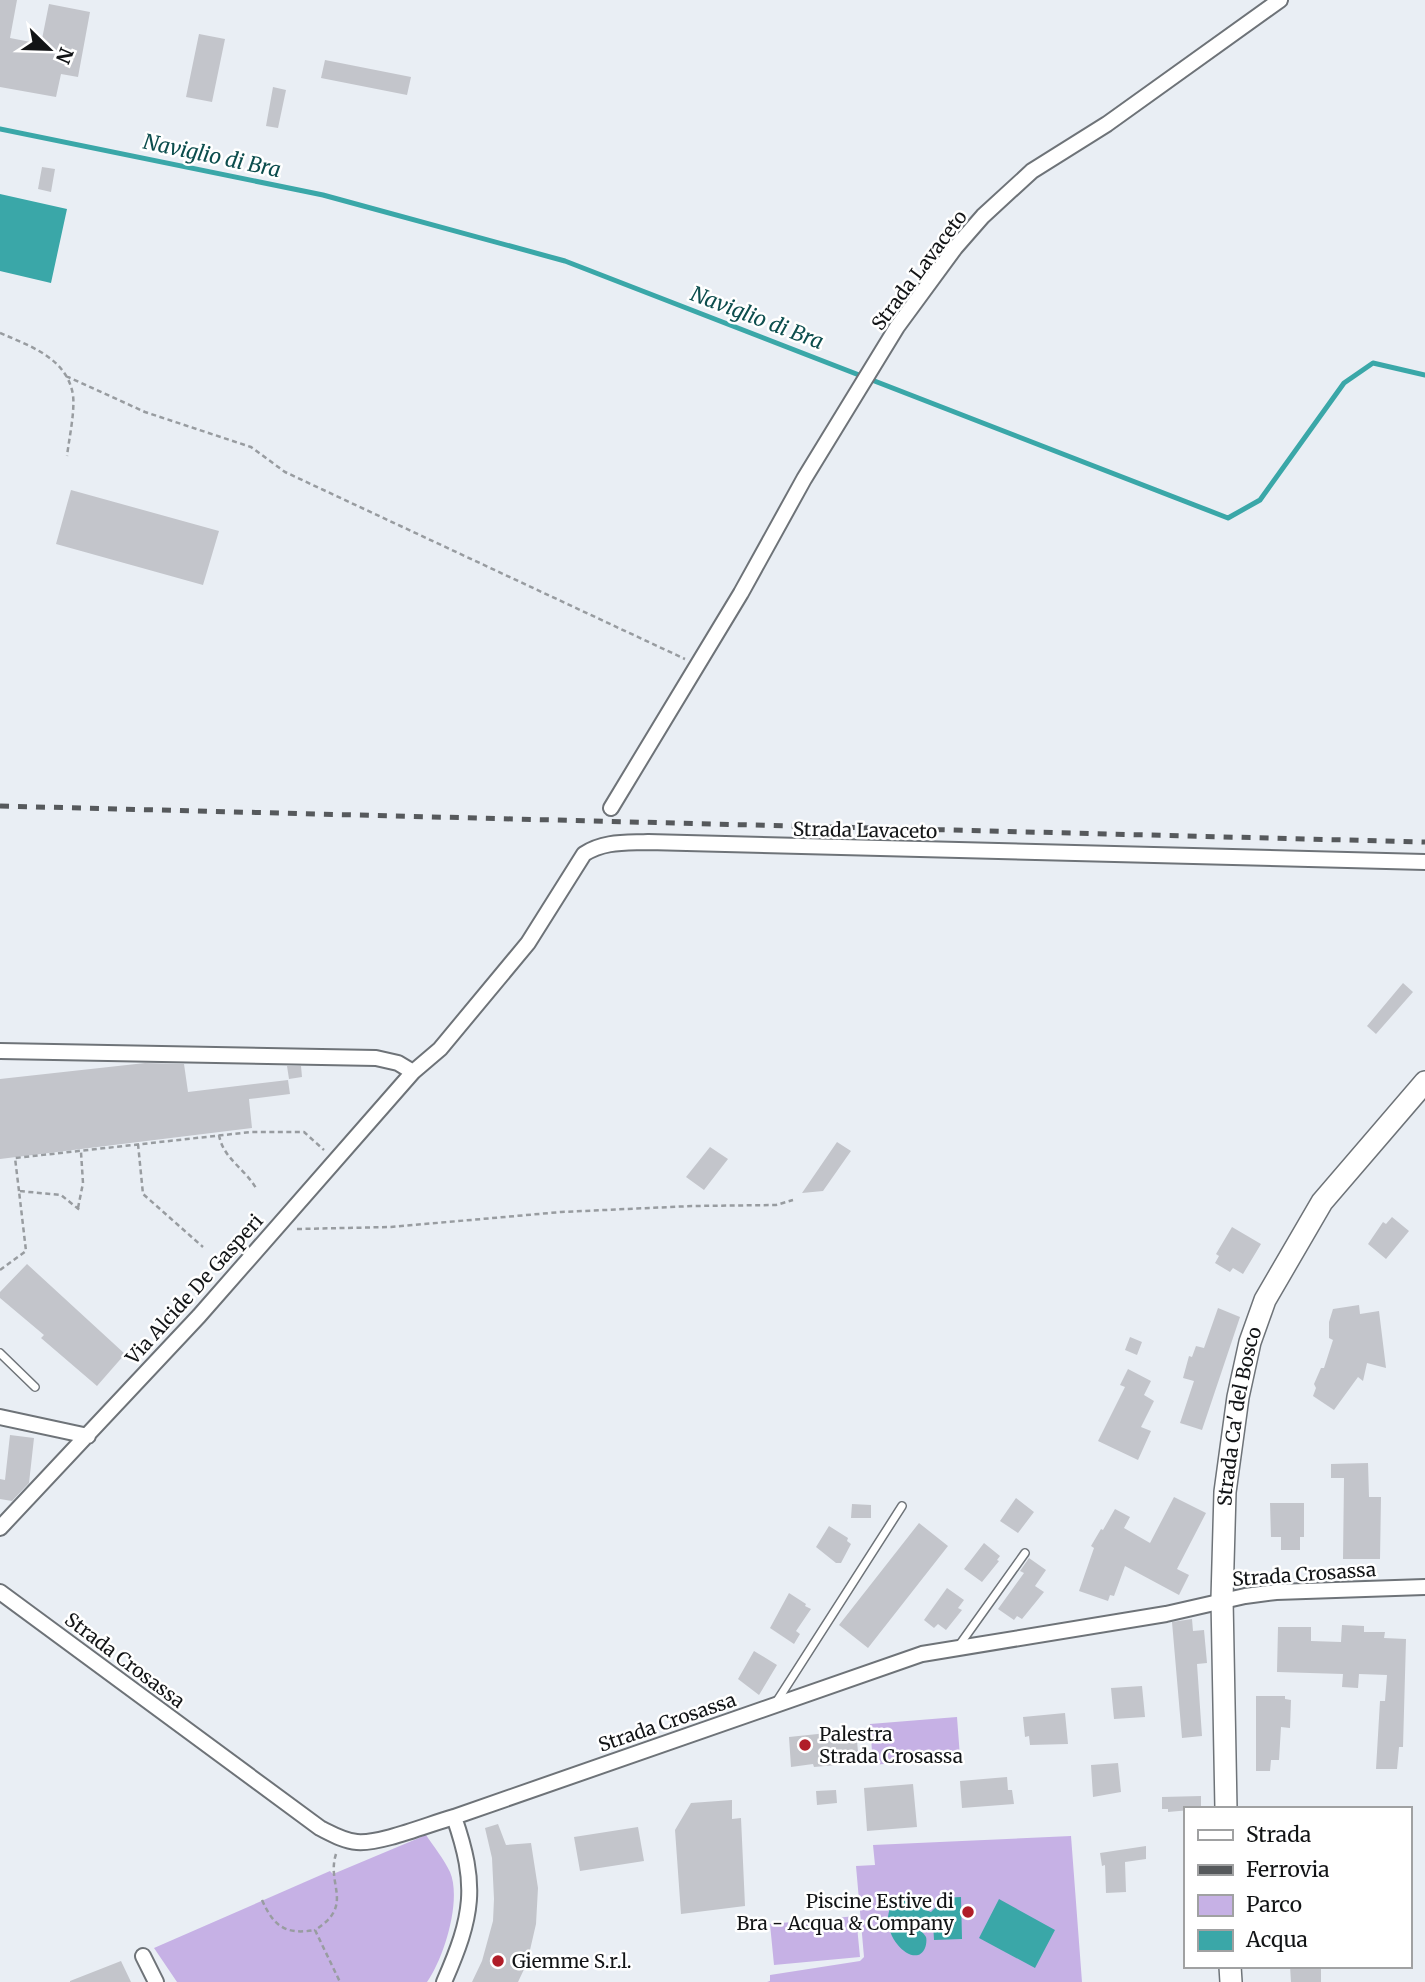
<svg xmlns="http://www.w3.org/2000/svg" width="1425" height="1982" font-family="Merriweather,serif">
<rect width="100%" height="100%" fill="#e9eef4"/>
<path fill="#c6b1e5" d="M957,1717l3,40 -87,8 -3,-41z
M426,1835c8,12 18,24 24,37 12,28 -6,86 -23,110h-250l-23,-34 176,-77 3,3z
M1071,1836l11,146h-315l3,-1v-6l90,-14 4,-4 -8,-91 19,-1 -2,-20z
M856,1916l4,41 -86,8 -4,-41z"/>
<path fill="#3aa7a8" d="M0,194l67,15 -16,74 -51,-12z
M902,1894c11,4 17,14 29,18l8,-8 1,-6 21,-1 1,42 -28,1 -1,-17 -5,-4h-6l-5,5c2,6 6,8 9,13 1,3 0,9 -1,11 -11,27 -61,-27 -23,-54z
M999,1899l56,31 -20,38 -56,-30z"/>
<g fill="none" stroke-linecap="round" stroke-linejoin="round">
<path stroke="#3aa7a8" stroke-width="5" d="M0,129l323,66 242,66 663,257 32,-18 84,-117 29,-20 52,12"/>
</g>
<path fill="#c3c5cb" d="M0,0h17l-7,38 31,6 8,-40 41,8 -12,65 -17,-3 -5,23 -56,-10z
M199,34l26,5 -13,63 -26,-5z
M325,60l86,17 -4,18 -86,-17z
M273,87l13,3 -8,38 -12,-2z
M42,167l13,2 -4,23 -13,-3z
M71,490l148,41 -16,54 -147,-41z
M1403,983l10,9 -37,42 -9,-8z
M145,1063l39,1 4,28 100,-12 2,14 -41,5 3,29 -252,31v-80z
M287,1066h14l1,11 -13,2z
M837,1142l14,9 -28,40 -21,2z
M710,1147l18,12 -24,31 -18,-13z
M1392,1217l17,14 -23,28 -18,-15 15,-22 3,2z
M1232,1227l29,17 -18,30 -10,-6 -3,4 -15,-9 4,-7 -3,-2z
M27,1264l98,90 -28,32 -56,-48 3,-3 -44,-37v-6z
M1359,1305l1,9 19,-3 7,57 -19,-5 -4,18 -5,-4 -24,33 -21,-14 3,-8 -2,-4 7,-16h3l9,-28 -4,-2v-16l4,-13z
M1218,1308l22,9 -38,113 -22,-7 14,-42 -11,-3 6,-22 3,1 4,-11 8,2z
M1130,1337l12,5 -5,13 -12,-5z
M1128,1369l23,12 -7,14 10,6 -13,26 10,4 -13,29 -40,-19 27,-54 -5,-2z
M10,1435l24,3 -5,45 -17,18 -12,-2v-20l5,1z
M1368,1463l1,34h12l-1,62h-37l1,-81h-13v-14z
M1174,1497l32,16 -29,56 12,6 -10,20 -54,-29 -11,30 -4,-1 -2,6 -29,-10 15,-43 -3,-2 10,-17 2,1 12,-21 15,8 -6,11 26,15z
M1016,1498l18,14 -16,21 -18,-12z
M1270,1503h34v34h-4v13h-19v-13h-10z
M852,1504l19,1v13h-20z
M919,1523l29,23 -80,102 -29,-23z
M829,1526l19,12 -1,3 4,3 -10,19h-5l-20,-16z
M984,1543l16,13 -3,4 2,1 -17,21 -18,-13z
M1029,1558l17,12 -11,16 9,6 -22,27 -5,-3 -3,4 -16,-11 26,-36 -4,-2z
M947,1588l17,12 -6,8 4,2 -16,20 -8,-6 -4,4 -10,-8z
M789,1593l17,11 -1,2 6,3 -15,22 4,3 -6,10 -24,-16z
M1192,1619l1,12 11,-1 3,33 -10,1 5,72 -20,2 -10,-116z
M1342,1625l22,1v6h21l-1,6 22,1 -3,108h-4l-2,22h-21l4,-68h5l2,-26 -28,-1 -1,14 -16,-1 1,-13 -66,-2 1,-45h33v14l30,1z
M754,1651l23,14 -18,30 -21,-16z
M1142,1686l3,31 -31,2 -3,-31z
M1256,1696h29v3l6,1 -1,28 -9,-1 -2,33h-8l-1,11h-14z
M1065,1713l3,31 -38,1 -1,-9 -4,1 -2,-20z
M856,1730l3,33 -45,4 -1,-3 -22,3 -2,-30z
M1118,1763l3,29 -28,5 -2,-32z
M1007,1777l1,13h4l2,14 -52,4 -2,-27z
M913,1784l4,43 -50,4 -3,-43z
M836,1790l1,13 -20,2 -1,-14z
M1201,1796v13l-33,3v-3h-6v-12z
M732,1800v19l9,-1 4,88 -64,8 -6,-84 16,-27z
M498,1824l8,21 25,-2 7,45 -2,36 -9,39 -9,19h-46l10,-21 11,-40 1,-22 -2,-41 -7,-30z
M638,1827l6,34 -64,10 -6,-34z
M1146,1846v13l-21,3 1,30 -20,1 -1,-28 -3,1 -2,-13z
M121,1961l10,21h-61v-1z
M1290,1966h31v16h-30z"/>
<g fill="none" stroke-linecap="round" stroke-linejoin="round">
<defs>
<path id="lane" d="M0,1353l35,34
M958,1647l67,-94
M777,1701l125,-195"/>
<path id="street" d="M611,808l130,-215 63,-114 93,-152 58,-79 28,-32 49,-45 75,-47 173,-124
M0,1051l376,7 22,5 15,9
M0,1417l88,19
M0,1528l199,-212 214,-244 27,-23 88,-106 56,-89c20,-13 41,-11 64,-12l777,20
M0,1592l320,236c12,6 24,13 37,14 24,2 72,-18 97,-25l468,-163 244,-40 79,-18 31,-4 149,-5
M143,1956l13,26
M444,1982c29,-66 34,-96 10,-165"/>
<g id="secondary">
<path id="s1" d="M1226,1809l-4,-210 3,-107 13,-95 12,-55 15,-42 57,-98 103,-120"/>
<path d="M1230,1966l1,16"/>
</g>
</defs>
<use href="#lane" stroke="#6e7378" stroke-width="10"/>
<use href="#street" stroke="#6e7378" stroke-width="18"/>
<use href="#secondary" stroke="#6e7378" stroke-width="24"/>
<path stroke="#989ca0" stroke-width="2.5" stroke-dasharray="5 3.5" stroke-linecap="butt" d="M0,333c30,13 67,25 73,62 2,17 -4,44 -6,61
M66,376l79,36 106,35 34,25 400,187
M219,1135c4,24 27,34 38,55
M138,1144l5,50 60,53
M19,1191l-4,-33 236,-26h53l20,18
M78,1208l5,-25 -2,-31
M297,1229l94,-2 170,-15 131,-6 84,-1 17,-5
M0,1270l26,-19 -7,-60 42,4 20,16
M336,1854c-10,31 19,51 -21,76l25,52
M262,1900c12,27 24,35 53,30"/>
<use href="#lane" stroke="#fff" stroke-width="7"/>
<use href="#street" stroke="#fff" stroke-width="14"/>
<use href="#secondary" stroke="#fff" stroke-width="21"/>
<path stroke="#56595c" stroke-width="5" stroke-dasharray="9 9" stroke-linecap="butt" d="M0,806l1425,36"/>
</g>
<g fill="#b01d28" stroke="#fff" stroke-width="2.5">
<circle cx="805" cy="1745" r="7"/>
<circle cx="968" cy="1912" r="7"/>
<circle cx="498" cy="1961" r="7"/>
</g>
<g text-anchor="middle" stroke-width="5" stroke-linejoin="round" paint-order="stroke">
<g font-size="19" fill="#121416" stroke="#fff">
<text transform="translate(919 270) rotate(-53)" y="7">Strada Lavaceto</text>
<text transform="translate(865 830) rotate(1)" y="7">Strada Lavaceto</text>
<text transform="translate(194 1289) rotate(-48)" y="7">Via Alcide De Gasperi</text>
<text dy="7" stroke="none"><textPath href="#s1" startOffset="394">Strada Ca' del Bosco</textPath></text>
<text transform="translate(1304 1574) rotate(-4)" y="7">Strada Crosassa</text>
<text transform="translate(125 1660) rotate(37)" y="7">Strada Crosassa</text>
<text transform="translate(667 1722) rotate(-19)" y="7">Strada Crosassa</text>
</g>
<g font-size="19" fill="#121416" stroke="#fff" text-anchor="start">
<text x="819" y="1741">Palestra<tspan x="819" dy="22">Strada Crosassa</tspan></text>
<text x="954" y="1908" text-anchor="end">Piscine Estive di<tspan x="954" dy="22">Bra - Acqua &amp; Company</tspan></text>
<text x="512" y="1968">Giemme S.r.l.</text>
</g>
<g font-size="21" font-style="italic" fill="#0c4d4d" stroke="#fff">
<text transform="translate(212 156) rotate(12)" y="7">Naviglio di Bra</text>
<text transform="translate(757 318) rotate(21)" y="7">Naviglio di Bra</text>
</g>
</g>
<rect x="1184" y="1807" width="228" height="161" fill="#ffffff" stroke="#a0a1a2" stroke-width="2"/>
<rect x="1198" y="1830" width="35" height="10" fill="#ffffff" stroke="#a0a1a2" stroke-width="2"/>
<text x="1246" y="1842" font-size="21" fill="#121416">Strada</text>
<rect x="1198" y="1865" width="35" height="10" fill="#56595c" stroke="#a0a1a2" stroke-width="2"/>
<text x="1246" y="1877" font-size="21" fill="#121416">Ferrovia</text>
<rect x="1198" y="1895" width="35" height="21" fill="#c6b1e5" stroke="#a0a1a2" stroke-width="2"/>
<text x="1246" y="1912" font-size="21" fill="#121416">Parco</text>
<rect x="1198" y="1930" width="35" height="21" fill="#3aa7a8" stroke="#a0a1a2" stroke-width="2"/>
<text x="1246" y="1947" font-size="21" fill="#121416">Acqua</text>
<g transform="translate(49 49) rotate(113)" stroke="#ffffff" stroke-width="5" paint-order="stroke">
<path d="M0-5L12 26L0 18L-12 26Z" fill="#121416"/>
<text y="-10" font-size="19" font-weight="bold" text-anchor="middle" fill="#121416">N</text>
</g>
</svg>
